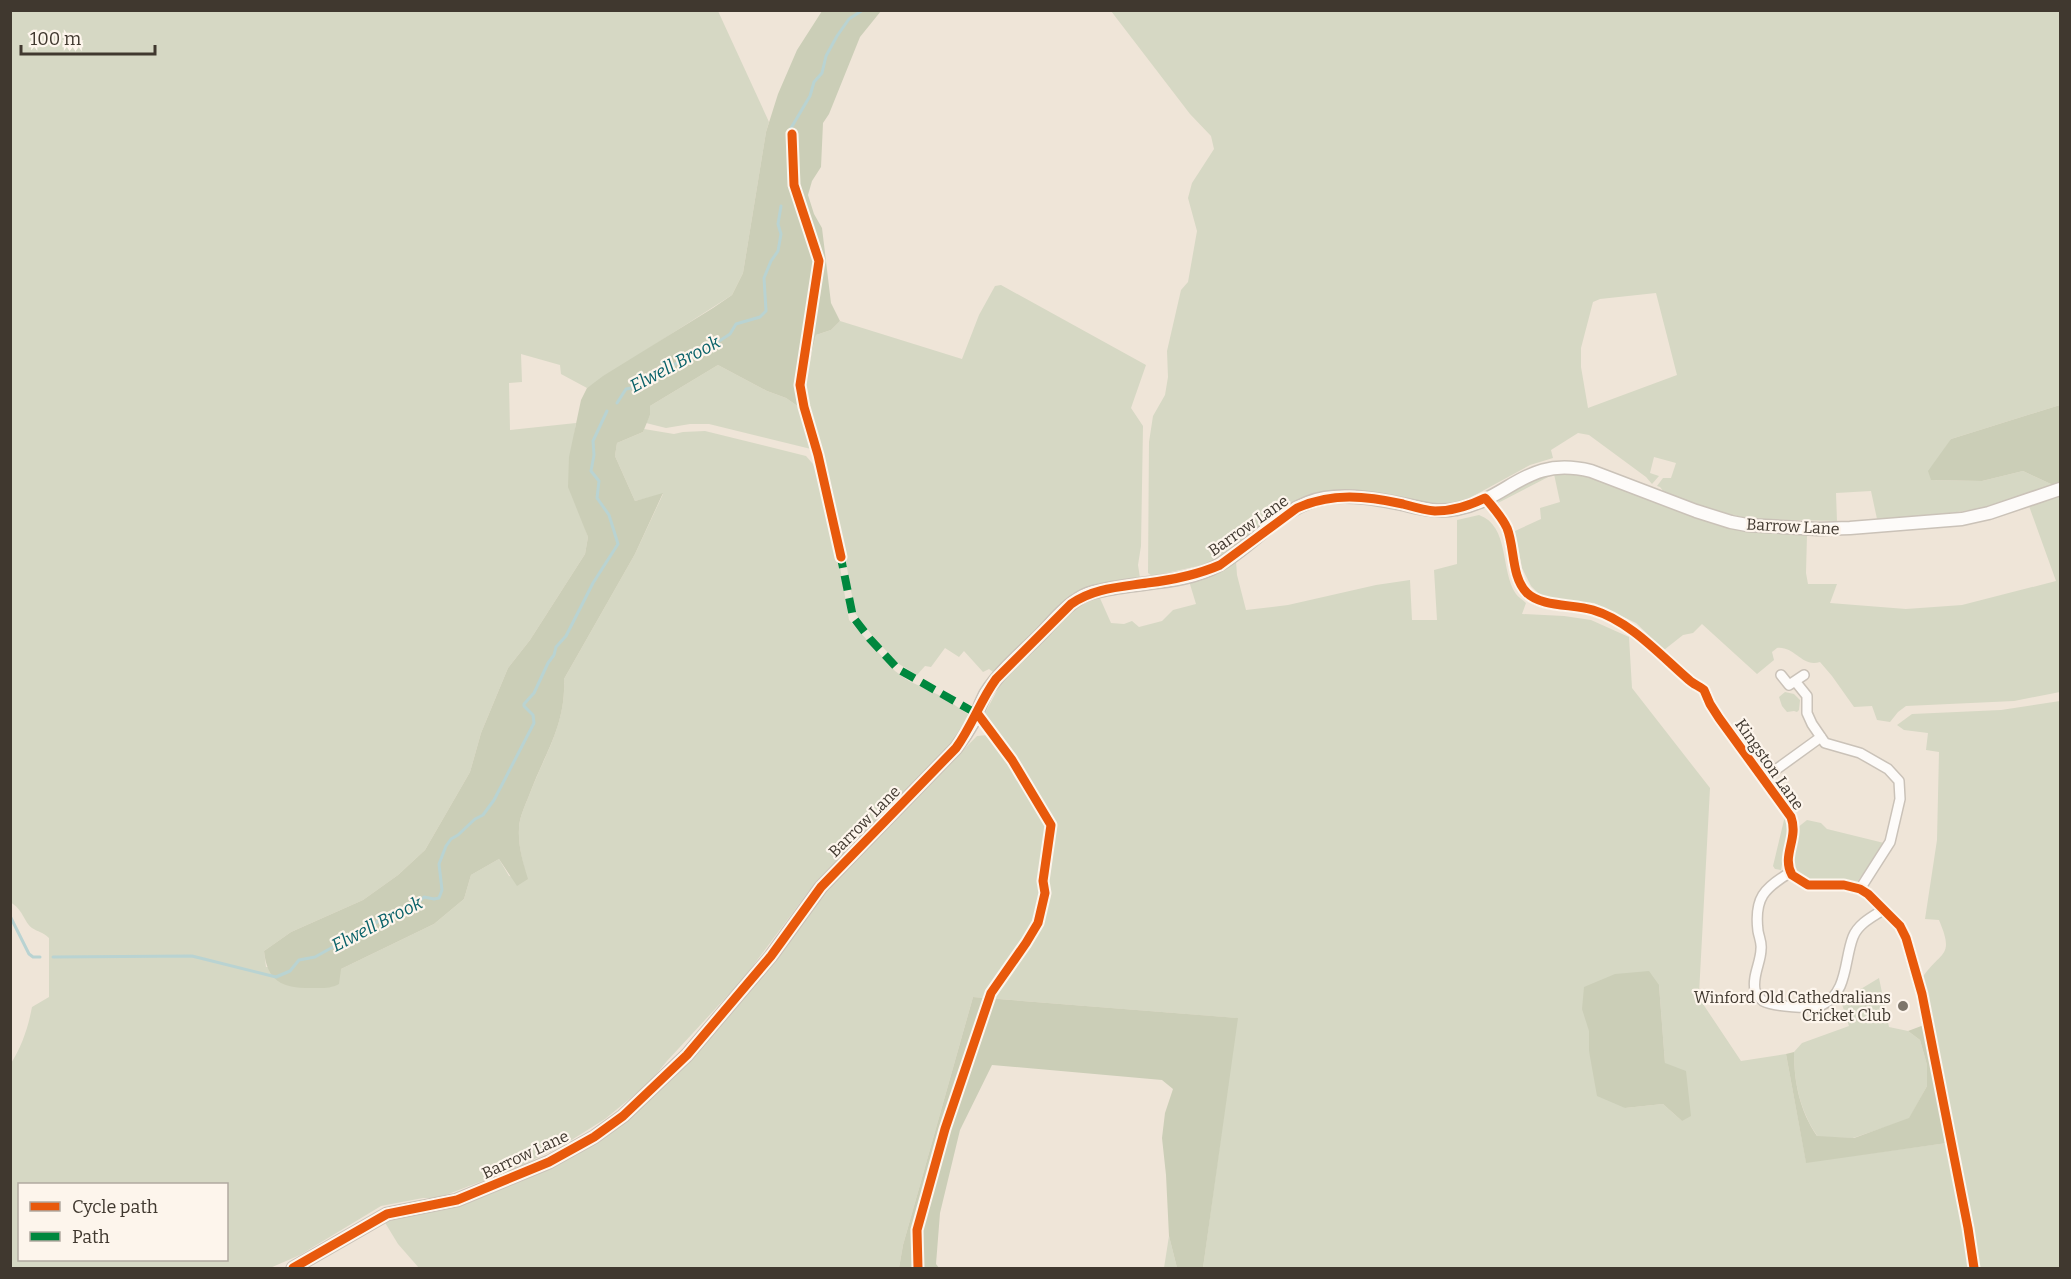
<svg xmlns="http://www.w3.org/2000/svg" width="2071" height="1279" font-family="Bitter,serif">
<rect width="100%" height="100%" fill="#efe5d8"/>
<path fill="#d6d8c4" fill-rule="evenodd" d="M11,11h707l51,111 -3,10 -23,141 -11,22 -145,93 -26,-14 -1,-9 -39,-11 1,28 -13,1 1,47 66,-7 -2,13 7,80 7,21 -3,17 -55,86 -22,28 -27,65 -11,39 -45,78 -27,25 -35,25 -72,32 -27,19 2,16 75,2 93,-45 30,-25 7,-24 28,-16 10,17 18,3c-4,-17 -9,-33 -8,-50 0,-12 7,-25 11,-36 15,-39 36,-69 34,-114l71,-125 28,-60 -28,7 -20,-45 2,-13 26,-11 1,-3 30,5 9,-2 22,-1 101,25 7,8 7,21 18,70 11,65 46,51 14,10 34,16 26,18 -20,32 -140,144 -66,88 -76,82 -18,22 -44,36 -43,27 -48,23 -63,24 -13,5h-15l-42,8 -81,49 -30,13h-259l-1,-203c12,-19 18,-37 22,-58l17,-10v-59c-6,-6 -11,-6 -17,-10 -8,-6 -9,-19 -22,-26zM20,1184h206v76h-206z
M1111,11h949v394l-109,34 -20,41 51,1 41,-10 30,14c-60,26 -112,31 -176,34l-6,-28 -35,2 1,28 -86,-2 -32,-7 -55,-20 -4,-5 -3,-1 6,-8h8l5,-15 -22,-6 -4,16 9,3 -7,8 -6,-7 -57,-42 -11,-2 -27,17 2,8 -23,7 -64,35 -14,4 -33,-2 -72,-11h-18l-22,6 -21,9 -17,10 -6,9 -39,30 -16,9 -56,12 -4,-3 1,-131 4,-26 12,-21 3,-18 -1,-26 14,-61 7,-8 9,-51 -9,-33 4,-15 22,-34 -3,-13 -21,-22zM1656,293l21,82 -89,33 -7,-41v-19l12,-46 7,-3z
M1001,285l145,80 -15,43 12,18 -2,120 -3,19 2,13 -52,9 -15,6 -80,79 -4,-3 -6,3 -19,-21 -5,6 -14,-9 -14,19 -6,-1 -8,9 -18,-11 -24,-25 -20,-26 -9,-51 -19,-82 -24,-88 13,-57 15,-5 9,-9 122,38 17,-44 16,-29z
M718,365l49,26 19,7 13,9 12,42 -102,-25h-19l-24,4 -20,-5 4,-8v-9z
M1554,474l-56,29 2,-6c9,-6 18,-13 27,-17 60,-24 135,31 193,45 28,7 59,7 87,9l-1,39 2,11h29l-7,19 76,6 56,-4 94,-24 -27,-75 31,-10v196l-46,9 -108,5 -8,6 -8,10 -13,-2 -5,-14 -18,1 -22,-31 -12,-14c-18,6 -25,-16 -43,-14l-5,4 2,8 -17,14 -55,-50 -9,9 -10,2 -19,15 -28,-27 -42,-20 -35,-3 -20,-6 -8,-8 -9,-18 -7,-37 26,-12 -1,-11 20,-6z
M1479,515c31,11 21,56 37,79 2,3 7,6 10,9l-4,11 42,2 27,4 38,17 3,51 78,100 -11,206 2,7 40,60 45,-7 20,108 141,-19 22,117 -1,8h-765l34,-250 -264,-21 -70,248 -4,23h-480l-21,-24 -14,-23 16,-5 62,-11 88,-38 88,-58 183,-215 156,-158 11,-1 24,31 36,58c0,28 -16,54 -4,80l6,-6 -5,-18 8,-52 -4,-12 -44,-72 -21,-29 17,-32 74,-74 24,-13 12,27 13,1 8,-3 7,6 23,-6 11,-11 23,-6 -7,-23c17,-5 33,-8 47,-20l1,14 9,35 42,-5 88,-20 34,-5 2,40h25l-3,-50 23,-6v-44zM1659,985l6,78 17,58 -19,-17 -38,4 -36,-57v-20z
M1785,692l9,2 6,6 -1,10 -2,2 -3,-1 -7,1 -5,-6 -3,-9z
M2060,701v567h-81l-7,-46 -31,-145 -19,-99c19,-28 33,-20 17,-58l-14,-1 12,-79 2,-88 -13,-2 2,-17 -24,-3 -7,-5 15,-11 89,-4z
M1786,818l3,5 -8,47 -6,-1 -2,-3 11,-46z
M1807,820l14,3 6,6 57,14 -1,4 -26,35h-46l-13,-8 -6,-12 5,-34z
M1879,978l10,49 19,4 12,9 7,25v21l-18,33 -56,19 -35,-1c-18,-26 -24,-54 -24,-85l8,-9 47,-17 -8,-25z
M1169,1236l8,32h-13z"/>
<path fill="#cbceb7" d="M822,11h59l-21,26 -31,77 -6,9 -2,44 -9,14 -4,14 6,19 8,14 9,75 9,18 -9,9 -15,5 -17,72 -13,-9 -19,-7 -49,-26 -68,41v9l-7,17 -26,11 -2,13 20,45 28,-8 -28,61 -71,125c2,46 -19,74 -34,114 -4,11 -11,24 -11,36 -1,17 4,33 9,50l-11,7 -18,-27 -28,16 -7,24 -30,25 -93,45 -2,15c-9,5 -18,4 -29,4 -28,0 -43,-7 -46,-37l27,-19 72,-32 35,-25 27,-25 45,-78 11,-39 27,-65 22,-28 55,-86 3,-17 -20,-50 1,-30 12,-57 6,-12 16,-12 110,-68 19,-13 11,-22 23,-141 12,-38 19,-44z
M2060,405v77l-7,3 -30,-14 -41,10 -51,-1 -3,-9 23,-32z
M1649,971l10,14 6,78 21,8 5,45 -9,5 -19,-17 -38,4 -28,-12 -8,-45v-20l-7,-22 2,-22 31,-13z
M973,997l265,21 -35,250h-26l-8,-32 -3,-61 -4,-37 3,-25 8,-24 -11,-9 -170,-15 -32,65 -20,83 -4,51 3,4h-40l4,-23z
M1924,1025l23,118 -141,20 -20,-109 8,-2c0,31 6,59 23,84l37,2 55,-20 18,-32v-21l-7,-25 -12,-9z"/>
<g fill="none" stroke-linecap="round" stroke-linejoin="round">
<path stroke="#b9d3d2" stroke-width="3" d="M791,128l19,-32 4,-14 8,-9 4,-17 11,-20 12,-17 14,-9
M617,403l9,-14 16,-3 4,-2 10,-12 14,-4 12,-9 19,-6 29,-19 6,-10 24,-7 6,-6 -2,-33 7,-17 7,-10 3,-17 -3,-10 3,-18
M10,916l19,38 4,3h7
M53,957l139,-1 84,21 14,-6 9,-11 16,-3 18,-10 6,-2 24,-16 8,-2 7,-6 9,-3 25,-14h5l7,-7 10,2 5,-1 3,-8 -3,-26 7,-18 5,-7 7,-4 17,-16 8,-4 11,-15 40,-77 -1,-8 -9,-9v-2l10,-11 14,-30 6,-8 2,-8 10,-11 27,-53 25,-39 -9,-29 -12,-17 2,-17 -8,-10 3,-16 -1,-14 14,-30"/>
<defs>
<path id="minor" d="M1485,498c8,9 17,19 22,30 8,20 4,49 20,65 14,14 46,11 66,17 37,11 67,45 96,70 4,4 10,6 15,10l6,14 9,14 72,99c8,22 -10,38 1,58l16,10h36l16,4 8,5 32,32 6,12 16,56 46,234 6,40
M1781,675l8,10 15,-10
M1795,681l12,15v17l5,11 13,19 35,10 28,16 11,12 1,18 -10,43 -30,47
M1763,779l58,-42
M1791,872c-27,16 -37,26 -33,59 1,6 4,12 3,18 0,13 -9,27 -6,41 1,3 5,9 8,11 9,5 50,9 59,4 26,-12 22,-45 31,-68 5,-13 19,-20 30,-27"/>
<path id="major" d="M293,1268l94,-54 70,-14 92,-38 45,-25 29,-21 64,-61 84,-99 50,-69 135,-139c6,-8 12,-17 17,-26 5,-10 8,-20 13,-29 14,-22 35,-39 53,-57 12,-12 24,-28 39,-37 6,-4 14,-7 21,-8 39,-10 84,-6 120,-26 36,-20 63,-60 106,-67 25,-4 53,1 77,6 18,4 35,9 54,5 55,-10 69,-54 135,-38l105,40 35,11 16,3 71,4 32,-1 112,-9 27,-6 71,-24"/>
</defs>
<use href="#minor" stroke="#cac2b8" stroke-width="12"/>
<use href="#major" stroke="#cac2b8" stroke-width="15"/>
<use href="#minor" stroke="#fdfbf9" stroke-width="9"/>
<use href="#major" stroke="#fdfbf9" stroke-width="12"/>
<path stroke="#00873e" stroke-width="8" stroke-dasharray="15 8" stroke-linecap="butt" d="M840,553l13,64 17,22 28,30 81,46"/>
<defs>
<path id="cycleway" d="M792,134l2,51 25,76 -19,124 4,22 14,48 23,102
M293,1268l94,-54 70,-14 92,-38 45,-25 29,-21 64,-61 84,-99 50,-69 135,-139c16,-22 24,-47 40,-69l75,-75c22,-16 50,-17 76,-21 25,-3 50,-8 73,-18l77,-57c35,-16 70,-12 106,-4 11,3 21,6 32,7 19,0 34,-5 50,-13 8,9 17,19 22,30 8,20 4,49 20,65 14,14 46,11 66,17 37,11 67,45 96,70 4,4 10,6 15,10l6,14 9,14 72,99c8,22 -10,38 1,58l16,10h36l16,4 8,5 32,32 6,12 16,56 46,234 6,40
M918,1268l-1,-38 28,-101 46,-136 35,-50 12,-20 7,-30 -2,-12 8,-56 -39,-65 -35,-47"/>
</defs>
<use href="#cycleway" stroke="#fdf5ec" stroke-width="13"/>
<use href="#cycleway" stroke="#e8590c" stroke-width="9"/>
</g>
<circle fill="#7d756a" stroke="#fdf5ec" stroke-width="2" cx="1903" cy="1006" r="6"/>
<g text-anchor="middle" stroke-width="4.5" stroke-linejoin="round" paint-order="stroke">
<g font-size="16" fill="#40382f" stroke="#fdf5ec">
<text transform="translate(1248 525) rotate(-35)" y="6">Barrow Lane</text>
<text transform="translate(1793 526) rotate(3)" y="6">Barrow Lane</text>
<text transform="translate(1770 764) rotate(55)" y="6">Kingston Lane</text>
<text transform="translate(864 821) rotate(-45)" y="6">Barrow Lane</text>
<text transform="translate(525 1154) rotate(-25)" y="6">Barrow Lane</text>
</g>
<g font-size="16" fill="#40382f" stroke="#fdf5ec" text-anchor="end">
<text x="1891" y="1003">Winford Old Cathedralians<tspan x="1891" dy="18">Cricket Club</tspan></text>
</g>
<g font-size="18" font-style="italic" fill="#096169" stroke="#fdf5ec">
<text transform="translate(675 364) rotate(-28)" y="6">Elwell Brook</text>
<text transform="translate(377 924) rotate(-27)" y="6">Elwell Brook</text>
</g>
</g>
<rect width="2071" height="1279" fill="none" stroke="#40382f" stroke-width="24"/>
<rect x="18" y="1183" width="210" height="78" fill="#fdf5ec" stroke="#b1a9a0" stroke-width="1.5"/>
<rect x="30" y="1202" width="30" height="9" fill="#e8590c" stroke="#b1a9a0" stroke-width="1.5"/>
<text x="72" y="1213" font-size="18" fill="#40382f">Cycle path</text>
<rect x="30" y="1232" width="30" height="9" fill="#00873e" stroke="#b1a9a0" stroke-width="1.5"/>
<text x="72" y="1243" font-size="18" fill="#40382f">Path</text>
<path d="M21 45v9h134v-9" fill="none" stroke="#40382f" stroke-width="3"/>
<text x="30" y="45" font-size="18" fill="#40382f" stroke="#fdf5ec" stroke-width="4.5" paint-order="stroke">100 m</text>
</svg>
